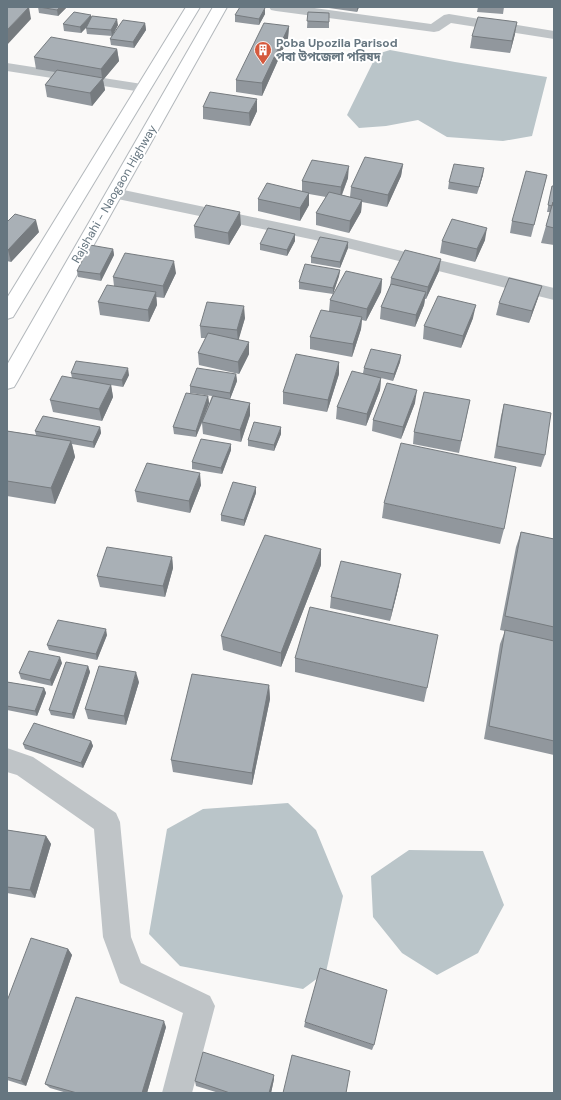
<svg xmlns="http://www.w3.org/2000/svg" width="561" height="1100" font-family="'DM Sans','Noto Sans Bengali',sans-serif">
<rect width="100%" height="100%" fill="#faf9f8"/>
<path fill="#bac5c9" d="M390,50l65,12 92,15 -15,59 -29,5 -56,-4 -29,-17 -32,6 -27,2 -12,-13 30,-61z
M288,803l28,27 27,66 -17,76 -23,17 -123,-23 -31,-32 18,-105 36,-20z
M409,850l74,1 21,54 -26,48 -41,22 -35,-22 -29,-36 -2,-41z"/>
<g fill="none" stroke-linecap="round" stroke-linejoin="round">
<defs>
<path id="primary" d="M186,7h14l-187,310 -6,2v-21z
M213,7h14l-210,375 -3,5 -7,2v-24z"/>
</defs>
<use href="#primary" stroke="#b3b8bc" stroke-width="2"/>
<path fill="#bfc4c7" fill-rule="evenodd" d="M269,7h38l124,17 13,-9 5,-1 105,17v8l-103,-16 -12,8 -5,1 -158,-21 -5,-1z
M7,63l135,21 5,1 2,3 -2,3 -5,1 -135,-21z
M114,188l201,42 239,58v12l-239,-60 -207,-43 -2,-4 2,-4z
M7,748l26,9 83,56 4,9 11,115 10,26 69,33 5,10 -23,87h-30l21,-80 -63,-30 -17,-46 -9,-108 -77,-54 -10,-3z"/>
<use href="#primary" fill="#fff" fill-rule="evenodd"/>
</g>
<path fill="#91979d" d="M38,7h29l-9,9 -19,-3z
M322,7h37l-2,5z
M478,7h26l-1,7 -26,-2z
M308,12l21,1v15h-22z
M265,14l-6,11 -24,-3v-7z
M145,23l1,7 -12,18 -23,-3 -1,-6 2,-3 -25,-2 -1,-6 -5,5 -17,-2 -1,-7 55,1 -5,10z
M289,26l-1,12 -26,58 -26,-4v-12z
M515,34l-5,19 -40,-5 2,-12z
M117,49l2,12 -16,19 2,10 -13,16 -45,-9 -2,-12 10,-13 -19,-3 -2,-12z
M203,107l54,4 -7,15 -47,-7z
M403,164l-2,12 -14,31 -25,-5 -1,10 -12,21 -33,-8v-12l10,-16 -17,-3v11l-9,16 -42,-10v-12l44,-8v-10l46,-3 -6,17 8,2 1,-10z
M483,175l-6,19 -29,-5 1,-7z
M547,175l-16,62 -21,-4 2,-12z
M552,186h2v59l-13,-2 9,-31h-3z
M7,222l32,10 -28,30 -4,-1z
M241,225l-12,20 -34,-7 -1,-12z
M295,234v7l-8,15 -27,-6v-6z
M485,240l-10,22 -35,-9 2,-12z
M348,248l-8,20 -29,-5v-6z
M113,249l1,6 -13,26 -23,-4 -1,-6z
M340,270l-1,6 -6,18 49,-15 -1,13 -15,29 -4,-1 -1,9 -9,28 -42,-8v-12l19,-26 1,-11 3,-6 -34,-5v-7z
M439,271l-13,28h-1l-1,6 -9,22 -35,-8 1,-12 9,-21 1,-8z
M176,273l-12,25 -8,-1 1,8 -8,17 -49,-7 -2,-13 16,-16 -1,-9z
M542,286l-4,12 -9,25 -33,-8 3,-12z
M245,318l-7,22 11,14 -10,20 -40,-9 -1,-12 8,-15h-5l-1,-12z
M473,318l-12,30 -38,-9 1,-13z
M401,355l-1,7 -7,19 -12,-3 -1,12 -14,36 -30,-7 1,-12 26,-34 1,-5z
M71,373l58,2 -6,12 -12,-2 2,12 -11,24 -49,-9 -3,-12 22,-22z
M236,374l1,7 -7,18 20,4v12l-9,27 -38,-8 -1,-11 -6,14 -22,-3 -1,-7 35,-31 1,7 -6,17 9,-24 -22,-3v-7z
M339,374l-12,38 -44,-8v-12z
M470,400l-11,53 -46,-9 1,-12z
M415,403l-14,36 -29,-8 1,-11z
M504,404l41,51 -4,12 -47,-9 7,-42z
M100,427l1,6 -7,15 -22,-4 3,13 -20,47 -48,-8v-65l29,4 -1,-4z
M281,434l-7,17 -26,-5v-6z
M231,450l-9,24 -30,-5v-7z
M201,485l-11,28 -53,-11 -2,-11z
M256,493l-12,33 -23,-5v-6z
M384,503l120,26 -4,15 -118,-26z
M521,532l33,7v216l-70,-16 16,-95 5,-13 -5,-1 16,-83z
M172,557l1,11 -8,29 -65,-10 -3,-11z
M321,565l-40,102 -58,-17 -2,-14z
M399,585l-9,36 -60,-13 1,-11z
M107,635l-10,25 -48,-10 -2,-5z
M295,658l132,30 -3,14 -129,-30z
M62,663l-10,23 -31,-7 -2,-6z
M88,666l2,6 -16,47 -23,-4 -2,-5z
M7,682l37,6 2,5 -9,23 -30,-6z
M139,682l-13,43 -38,-6 -3,-10z
M269,685l1,14 -18,86 -79,-13 -2,-12z
M91,741l2,5 -10,22 -58,-19 -2,-5z
M7,830l39,6 5,8 -16,54 -28,-5z
M68,949l4,6 -46,131 -19,-6v-79z
M305,1022l69,23 -2,5 -68,-23z
M166,1027l-19,66h-80l-17,-5 -5,-4z
M274,1079l-3,14h-52l-23,-7 -1,-5z"/>
<path fill="#767b7f" d="M29,7l2,12 -24,26v-15z
M60,7h7l-9,9 -1,-6z
M357,7h2l-2,5z
M265,8v6l-6,11v-6z
M91,15l1,6 -11,12 -1,-6z
M117,19l1,6 -6,11 -1,-6z
M517,22l-2,12 -5,19 2,-12z
M145,23l1,7 -12,18 -1,-6z
M289,26l-1,12 -26,58v-13z
M117,49l2,12 -16,19 2,10 -13,16 -2,-13 12,-15 -1,-9z
M257,99v12l-7,15 -1,-13z
M403,164l-2,12 -14,31 1,-12z
M349,166l-1,12 -8,21 1,-12z
M484,168l-1,7 -6,19 2,-7z
M309,193v12l-9,16v-13z
M362,200l-1,12 -12,21 1,-12z
M240,212l1,13 -12,20 -1,-12z
M36,220l3,12 -28,30 -3,-12z
M487,228l-2,12 -10,22 2,-13z
M295,234v7l-8,15v-6z
M348,242v6l-8,20v-6z
M113,249l1,6 -13,26 -1,-7z
M441,259l-2,12 -13,28 2,-12z
M174,261l2,12 -12,25 -1,-12z
M340,270l-1,6 -6,18v-6z
M382,279l-1,13 -15,29 1,-12z
M542,286l-4,12 -9,25 3,-12z
M156,292l1,13 -8,17 -1,-12z
M426,292l-2,13 -9,22 1,-12z
M476,305l-3,13 -12,30 2,-12z
M244,306l1,12 -7,24 -1,-12z
M362,317l-1,12 -9,28 1,-13z
M249,342v12l-10,20 -1,-12z
M401,355l-1,7 -7,19 1,-7z
M339,362v12l-12,38 1,-12z
M128,368l1,7 -6,12 -1,-7z
M236,374l1,7 -7,18v-6z
M381,378l-1,12 -14,36 1,-12z
M111,385l2,12 -11,24 -3,-12z
M417,390l-2,13 -14,36 2,-12z
M208,396l1,7 -13,34v-6z
M250,403v12l-9,27 -1,-12z
M100,427l1,6 -7,15 -1,-6z
M281,427v7l-7,17v-6z
M71,441l4,16 -20,47 -4,-16z
M231,444v6l-9,24 -1,-6z
M200,473l1,12 -11,28 -1,-12z
M256,487v6l-12,33v-6z
M321,549v16l-40,102v-14z
M172,557l1,11 -8,29 -2,-11z
M401,574l-2,11 -9,36 2,-11z
M106,629l1,6 -10,25 -1,-6z
M60,657l2,6 -10,23 -2,-6z
M88,666l2,6 -16,47 -2,-5z
M136,672l3,10 -13,43 -2,-9z
M269,685l1,14 -18,86v-12z
M44,688l2,5 -9,23 -2,-5z
M91,741l2,5 -10,22 -2,-5z
M46,836l5,8 -16,54 -5,-8z
M68,949l4,6 -46,131 -5,-5z
M164,1021l2,6 -19,66h-5z
M274,1075v4l-3,14h-2z"/>
<path fill="#a9b0b6" stroke="#767b7f" d="M7,7h22l-22,23z
M39,7h21l-3,3z
M240,7h22l3,1 -6,11 -24,-4z
M74,12l17,3 -11,12 -17,-3z
M308,12l21,1v9l-22,-1z
M92,16l25,3 -6,11 -25,-2z
M478,17l39,5 -5,19 -40,-5z
M123,20l22,3 -12,19 -23,-3z
M264,23l25,3 -27,57 -26,-3z
M51,37l66,12 -16,20 -67,-12z
M57,70l46,8 -13,15 -45,-8z
M210,92l47,7 -8,14 -46,-6z
M365,157l38,7 -15,31 -37,-8z
M312,160l37,6 -8,21 -39,-6z
M454,164l30,4 -5,19 -30,-5z
M526,171l21,4 -13,50 -22,-4z
M267,183l42,10 -9,15 -42,-9z
M552,186h2v16h-1l-1,4 -4,-1z
M329,192l33,8 -12,21 -34,-8z
M553,202h1v26l-8,-2z
M206,205l34,7 -12,21 -34,-7z
M15,214l21,6 -28,30h-1v-28z
M452,219l35,9 -10,21 -35,-8z
M268,228l27,6 -8,16 -27,-6z
M320,237l28,5 -8,20 -29,-5z
M90,245l23,4 -13,25 -23,-3z
M405,250l36,9 -13,28 -37,-9z
M125,253l49,8 -11,25 -50,-9z
M305,264l35,6 -7,18 -34,-6z
M346,271l36,8 -15,30 -37,-9z
M509,278l33,8 -10,25 -33,-8z
M391,284l35,8 -10,23 -35,-8z
M107,285l49,7 -8,18 -50,-8z
M438,296l38,9 -13,31 -39,-10z
M207,302l37,4 -7,24 -37,-4z
M321,310l41,7 -9,27 -43,-7z
M208,333l41,9 -11,20 -40,-9z
M371,349l30,6 -7,19 -30,-6z
M296,354l43,8 -11,38 -45,-8z
M76,361l52,7 -6,12 -51,-7z
M197,368l39,6 -6,19 -40,-7z
M352,371l29,7 -14,36 -30,-7z
M62,376l49,9 -12,24 -49,-9z
M387,383l30,7 -14,37 -30,-7z
M424,392l46,8 -9,41 -47,-9z
M186,393l22,3 -12,35 -23,-4z
M213,396l37,7 -10,27 -38,-8z
M504,404l47,9 -6,42 -48,-9z
M43,416l57,11 -7,15 -58,-11z
M254,422l27,5 -7,18 -26,-5z
M7,431l64,10 -20,47 -44,-7z
M201,439l30,5 -10,24 -29,-6z
M401,443l115,24 -12,62 -120,-26z
M147,463l53,10 -11,28 -54,-10z
M233,482l23,5 -12,33 -23,-5z
M521,532l33,7v88l-49,-11z
M265,535l56,14 -40,104 -60,-17z
M107,547l65,10 -9,29 -66,-10z
M341,561l60,13 -9,36 -61,-13z
M310,607l128,28 -11,53 -132,-30z
M58,620l48,9 -10,25 -49,-9z
M505,630l49,11v100l-65,-15z
M29,651l31,6 -10,23 -31,-7z
M66,662l22,4 -16,48 -23,-4z
M99,666l37,6 -12,44 -39,-7z
M192,674l77,11 -17,88 -81,-13z
M7,682l37,6 -9,23 -28,-5z
M34,723l57,18 -10,22 -58,-19z
M7,830l39,6 -16,54 -23,-3z
M31,938l37,11 -47,132 -14,-4v-76z
M320,968l67,22 -13,55 -69,-23z
M76,997l88,24 -22,72h-65l-32,-9z
M203,1052l71,23 -5,18h-39l-35,-12z
M292,1055l58,16 -4,22h-63z"/>
<defs>
<symbol id="building-pin" viewBox="-11 -11 22 30"><path d="M0 17L-7.5 6A9.5 9.5 0 1 1 7.5 6Z" fill="#d5593d" stroke="#fff"/><path d="M-4-6H4V6H1V3H-1V6H-4ZM-2.5-4.3h1.7v1.8h-1.7ZM.8-4.3h1.7v1.8H.8ZM-2.5-1h1.7V.8h-1.7ZM.8-1h1.7V.8H.8Z" fill="#fff"/></symbol>
</defs>
<g fill-rule="evenodd">
<use href="#building-pin" x="253" y="40" width="20" height="27"/>
</g>
<g text-anchor="middle" stroke-width="4" stroke-linejoin="round" paint-order="stroke">
<g font-size="12" font-weight="bold" fill="#667680" stroke="#fff" text-anchor="start">
<text x="276" y="47">Poba Upozila Parisod<tspan x="276" dy="14">পবা উপজেলা পরিষদ</tspan></text>
</g>
<g font-size="12" fill="#667680" stroke="#fff">
<text transform="translate(114 194) rotate(-60)" y="4">Rajshahi - Naogaon Highway</text>
</g>
</g>
<rect width="561" height="1100" fill="none" stroke="#667680" stroke-width="16"/>
</svg>
